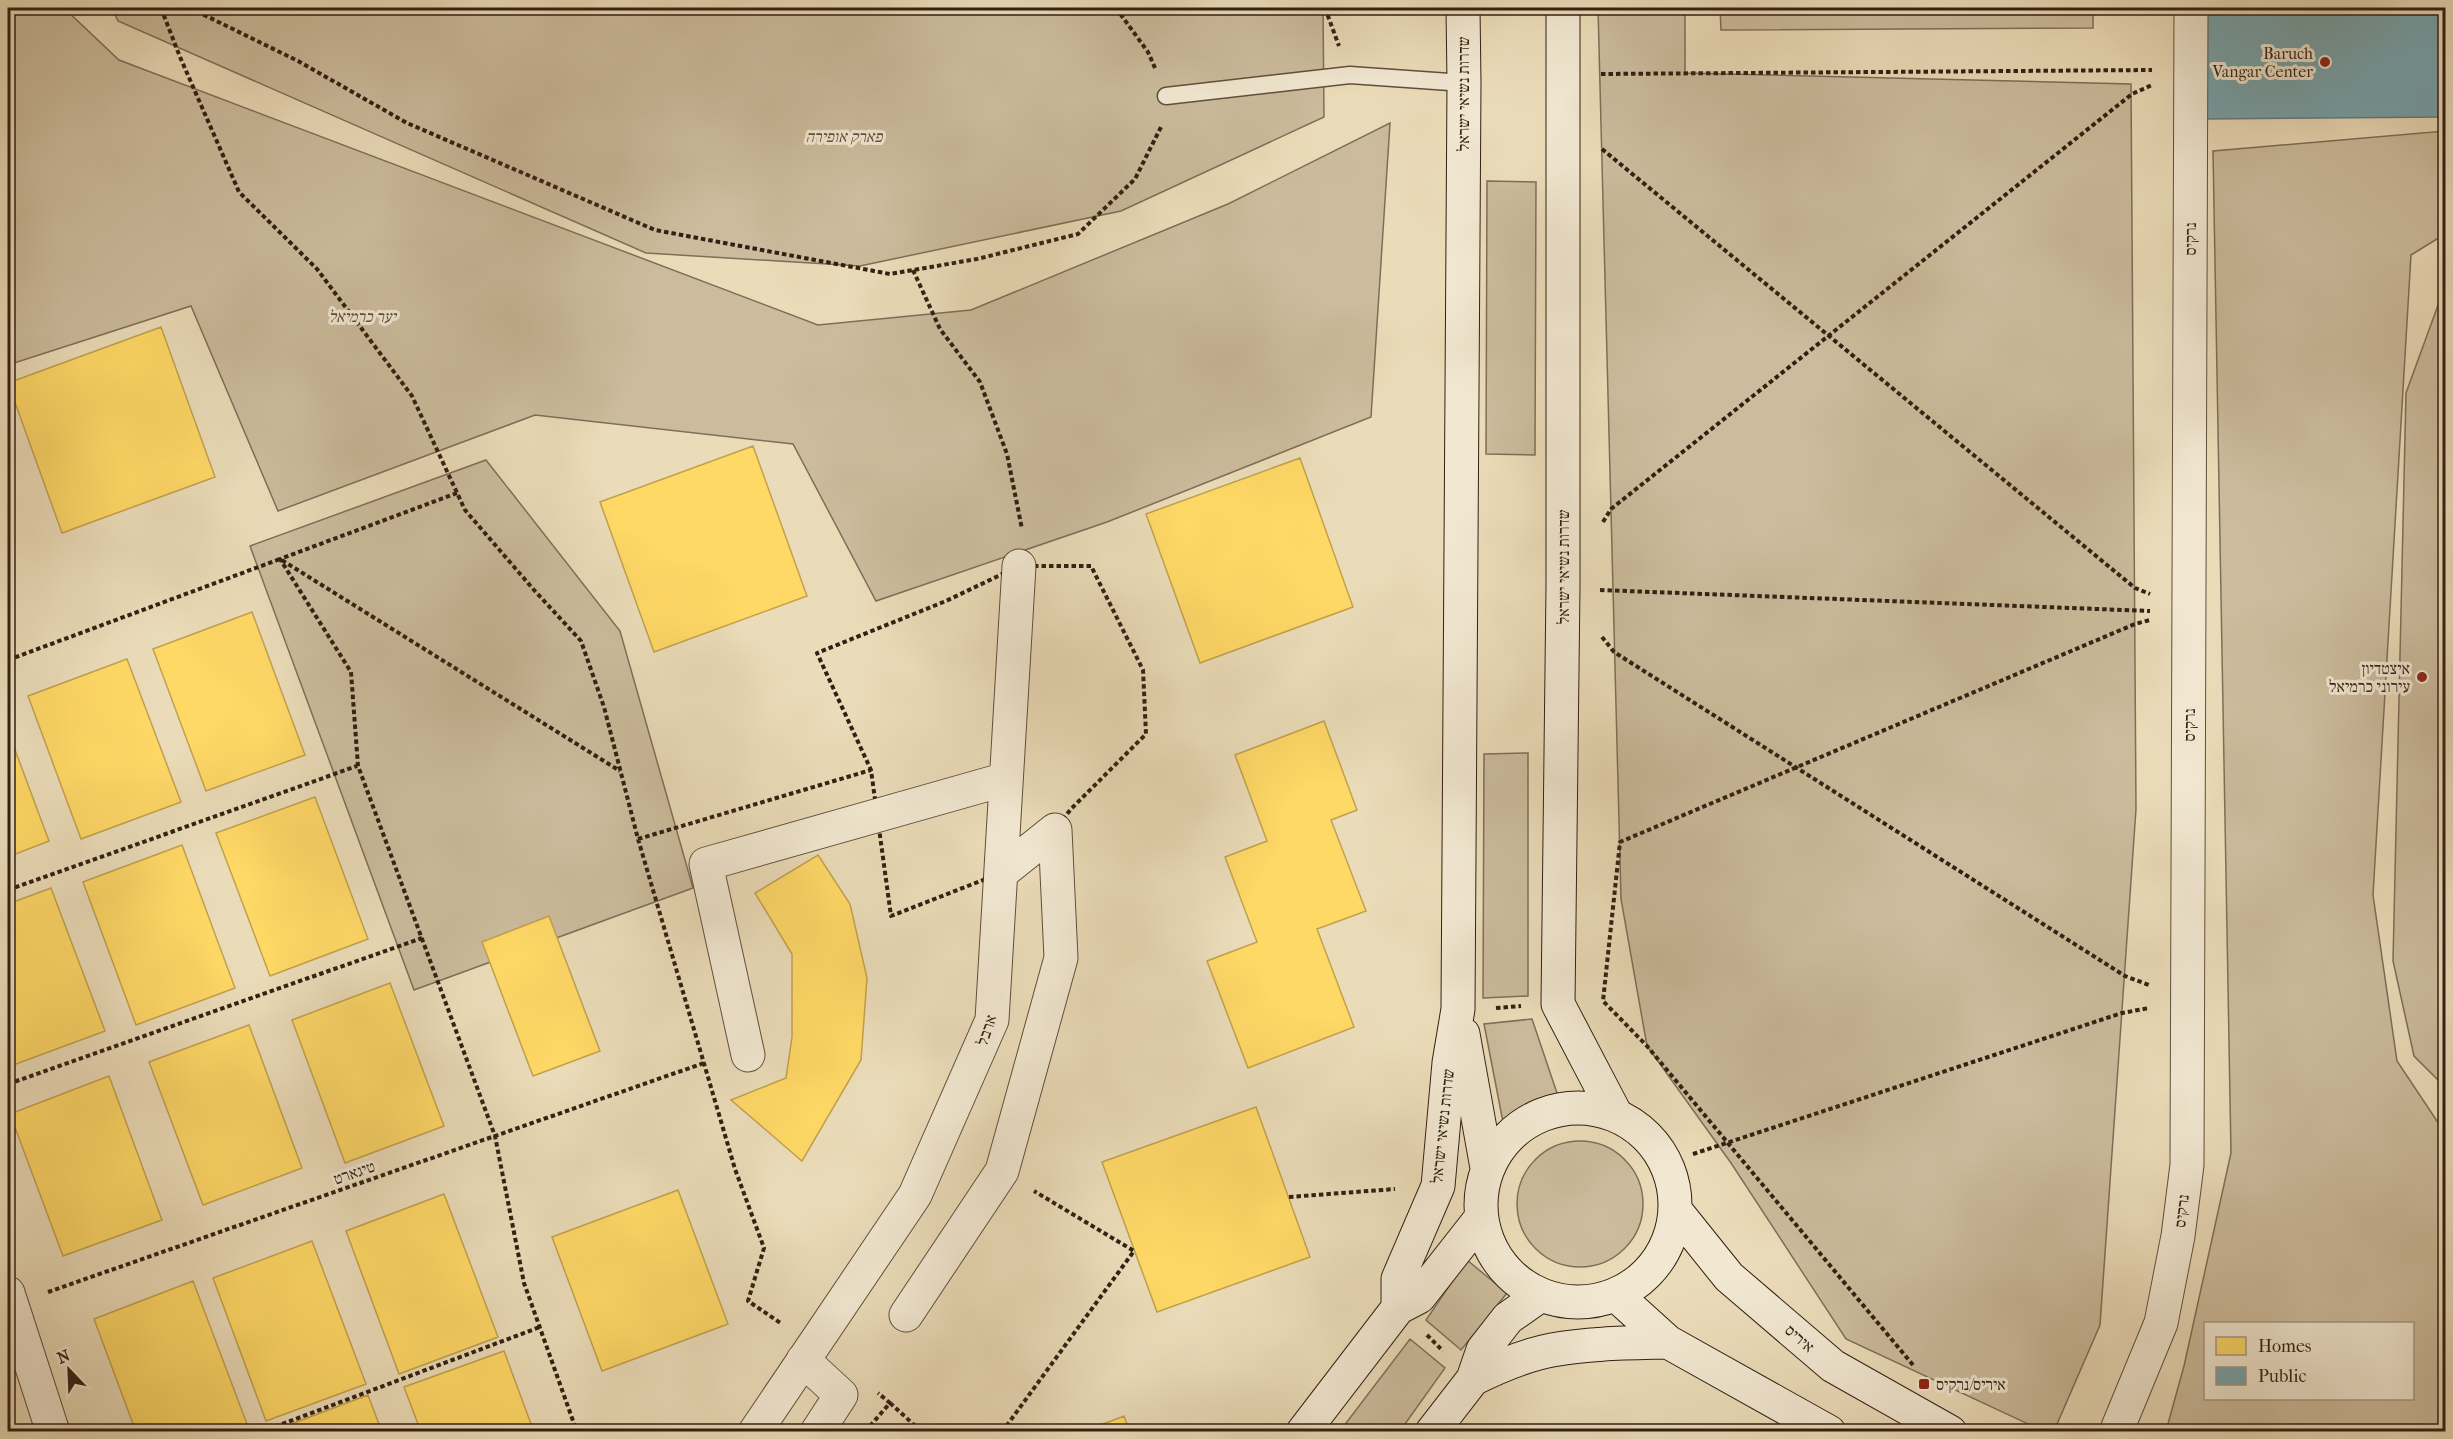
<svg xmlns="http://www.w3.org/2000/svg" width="2453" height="1439" font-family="'IM FELL French Canon','Frank Ruhl Libre',serif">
<rect width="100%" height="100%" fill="#ebdcb9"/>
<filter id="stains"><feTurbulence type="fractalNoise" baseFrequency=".00333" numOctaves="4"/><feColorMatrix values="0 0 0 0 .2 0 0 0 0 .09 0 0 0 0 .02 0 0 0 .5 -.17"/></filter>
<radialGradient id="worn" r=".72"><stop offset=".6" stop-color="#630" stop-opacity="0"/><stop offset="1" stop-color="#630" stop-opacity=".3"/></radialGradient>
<path fill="#ccbc9d" stroke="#7f6e58" stroke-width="1.5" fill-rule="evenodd" d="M8,8h56l55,52 699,265 153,-15 257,-106 162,-81 -19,294 -264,105 -231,79 -83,-157 -258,-29 -257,96 -87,-205 -183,59z
M112,8h1211l1,109 -203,94 -261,55 -214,-13 -528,-232z
M1598,8h87v65l446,11 5,725 -36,516 -46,106h-11l-197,-92 -115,-176 -84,-117 -26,-147z
M1720,8h373v20l-372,2z
M2445,131v103l-34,21 -38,640 24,166 48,72v298h-279l18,-65 47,-213 -18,-1002zM2206,1324h206v74h-206z
M1487,181l49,1 -1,273 -49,-1z
M2445,286v801l-31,-31 -21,-95 13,-568z
M486,460l134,171 73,257 -279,102 -164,-444z
M1528,753v243l-45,2 1,-244z
M1532,1019l26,77 -18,5 -37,21 -19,-98z
M1517 1204a63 63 0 1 1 126 0a63 63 0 1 1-126 0Z
M1467,1260l40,33 -46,57 -35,-30z
M1410,1339l35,29 -45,63h-60z"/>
<path fill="#ffd966" stroke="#c2a14d" stroke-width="1.5" d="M161,327l54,150 -153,56 -54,-150z
M753,446l54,150 -153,56 -54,-150z
M1300,458l53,149 -153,56 -54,-149z
M252,612l53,143 -99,36 -53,-142z
M127,659l54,143 -100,37 -53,-143z
M1324,721l33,89 -26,10 35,91 -49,18 37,98 -106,41 -41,-107 50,-19 -32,-85 42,-16 -32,-86z
M8,731l41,110 -41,16z
M315,797l53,142 -98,37 -54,-143z
M182,845l53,143 -99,37 -53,-143z
M818,855l32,49 17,74 -6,82 -59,101 -71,-61 55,-22 6,-41v-83l-37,-61z
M51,888l54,143 -97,36v-163z
M549,916l51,135 -67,25 -51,-134z
M390,983l54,143 -99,37 -53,-143z
M249,1025l53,143 -99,37 -54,-143z
M109,1076l53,144 -99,36 -53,-142z
M1256,1107l54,150 -153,55 -55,-150z
M678,1190l50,134 -126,47 -50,-134z
M444,1194l54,143 -99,37 -53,-143z
M312,1241l54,143 -100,37 -53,-143z
M193,1281l54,143 -20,8h-91l-42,-113z
M504,1351l30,81h-113l-17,-45z
M368,1395l14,37h-112z
M1124,1416l6,16h-48z"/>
<path fill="#76a5af" stroke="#627d80" stroke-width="1.5" d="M2204,8h242v109l-242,2z"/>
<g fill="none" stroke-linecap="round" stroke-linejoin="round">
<defs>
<path id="lane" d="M1166,96l184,-21 114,8"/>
<path id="street" d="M748,1055l-42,-191 300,-85
M8,1293l45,139
M906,1315l96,-144 59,-213 -6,-128 -54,43
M803,1360l38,35 -24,37
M755,1432l160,-237 77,-175 27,-454
M2116,1432l45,-109 17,-87 9,-71 4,-1157"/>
<path id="secondary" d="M1563,8v578l-5,418 57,109
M1463,1034l24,134
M1481 1205a97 97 0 1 1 194 0a97 97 0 1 1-194 0Z
M1676,1211l53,66 104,89 117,66
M1616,1295l52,47 161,90
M1398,1308v-29l40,-93 11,-123 9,-54 6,-926 -1,-75
M1473,1379c24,-12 52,-24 79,-29 38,-7 77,-7 116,-8
M1303,1432l95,-124 21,-11 62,-79
M1432,1432l41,-53 10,-29 25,-32 33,-23"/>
</defs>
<use href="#lane" stroke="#604e3c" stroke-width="19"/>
<use href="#street" stroke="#604e3c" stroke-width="35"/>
<use href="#secondary" stroke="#321f13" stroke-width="35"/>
<path stroke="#321f13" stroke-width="4" stroke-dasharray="4.5 3" stroke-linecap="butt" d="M161,8l19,49 59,135 78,77 95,127 53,114 69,80 47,51 23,66 34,132 97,330 29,79 -16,53 34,23
M190,8l108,53 109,62 248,107 235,44 87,-15 101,-25 57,-55 26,-52
M1116,8l32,44 7,16
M1325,8l14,38
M1601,74l551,-4
M1602,149l533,439 15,6
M913,270l27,59 40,53 27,72 15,75
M457,493l-177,66 71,113 7,94 137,370 29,147 53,149
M1603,522l8,-13 521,-415 20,-9
M1019,566h72l52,104 3,64 -75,75 -36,47 -34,17 -110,43 -20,-146 -54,-117 129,-52z
M1600,590l550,21
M1602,637l12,15 511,324 24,9
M8,660l272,-101 340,212
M638,839l233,-69
M8,890l349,-124
M1496,1008l25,-2
M8,1084l414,-146
M1693,1154l429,-141 27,-5
M1289,1197l106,-8
M48,1292l656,-229
M1427,1335l16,16
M1913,1365l-266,-319 -44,-45 17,-159 515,-218 15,-4
M890,1403l32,29
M870,1426l20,-23 -12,-10
M261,1432l279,-105
M1002,1432l132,-181 -100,-60"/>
<use href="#lane" stroke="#f2e8d2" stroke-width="16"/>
<use href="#street" stroke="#f2e8d2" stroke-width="33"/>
<use href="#secondary" stroke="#f2e8d2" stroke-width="33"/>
</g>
<g fill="#8f2418" stroke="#f2e8d2" stroke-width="2">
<circle cx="2325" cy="62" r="6"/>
<circle cx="2422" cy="677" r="6"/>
<rect x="1918" y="1378" width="12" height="12" rx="3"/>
</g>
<g text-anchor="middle" stroke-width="6" stroke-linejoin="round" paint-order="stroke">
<g font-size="16" fill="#321f13" stroke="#f2e8d2" text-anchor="end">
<text x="2313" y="59">Baruch<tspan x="2313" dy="18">Vangar Center</tspan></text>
<text x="2410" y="674">איצטדיון<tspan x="2410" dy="18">עירוני כרמיאל</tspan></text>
<text x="1936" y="1390" text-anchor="start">איריס/נרקיס</text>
</g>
<g font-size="16" fill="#321f13" stroke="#f2e8d2">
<text transform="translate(1463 94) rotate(-90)" y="6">שדרות נשיאי ישראל</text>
<text transform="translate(2190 239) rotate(-90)" y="6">נרקיס</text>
<text transform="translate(1563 567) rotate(-90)" y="6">שדרות נשיאי ישראל</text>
<text transform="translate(2189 725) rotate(-90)" y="6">נרקיס</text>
<text transform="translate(986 1030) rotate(-71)" y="6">ארבל</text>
<text transform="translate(1442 1126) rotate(-84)" y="6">שדרות נשיאי ישראל</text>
<text transform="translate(354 1172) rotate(-19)" y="6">טיגארט</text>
<text transform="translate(2181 1211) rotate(-83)" y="6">נרקיס</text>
<text transform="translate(1800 1338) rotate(41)" y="6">איריס</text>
</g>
<g font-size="16" font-style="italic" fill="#604e3c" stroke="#f2e8d2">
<text x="844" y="142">פארק אופירה</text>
<text x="362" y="322">יער כרמיאל</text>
</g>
</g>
<rect width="2453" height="1439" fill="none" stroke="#ebdcb9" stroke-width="30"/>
<rect x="9" y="9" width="2435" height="1421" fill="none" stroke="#321f13" stroke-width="3"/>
<rect x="15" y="15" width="2423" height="1409" fill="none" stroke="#321f13" stroke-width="1.5"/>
<rect x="2204" y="1322" width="210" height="78" fill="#f2e8d2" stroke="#a59886" stroke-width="1.5"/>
<rect x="2216" y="1337" width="30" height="18" fill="#ffd966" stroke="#a59886" stroke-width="1.5"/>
<text x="2258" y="1352" font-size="18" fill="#321f13">Homes</text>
<rect x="2216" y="1367" width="30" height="18" fill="#76a5af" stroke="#a59886" stroke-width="1.5"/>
<text x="2258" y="1382" font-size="18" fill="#321f13">Public</text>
<g transform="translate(69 1370) rotate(337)" stroke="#f2e8d2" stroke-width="4.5" paint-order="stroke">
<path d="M0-4.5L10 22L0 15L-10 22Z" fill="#321f13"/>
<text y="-9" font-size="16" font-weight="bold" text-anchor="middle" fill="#321f13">N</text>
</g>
<rect width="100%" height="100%" filter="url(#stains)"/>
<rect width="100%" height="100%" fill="url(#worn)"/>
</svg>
